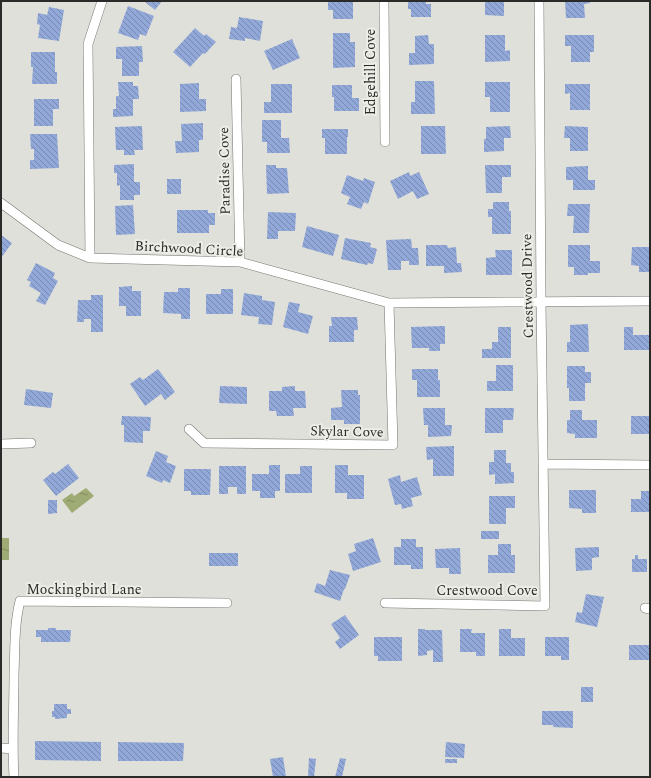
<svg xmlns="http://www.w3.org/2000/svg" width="651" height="778" font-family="Spectral,serif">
<defs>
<pattern id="water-ripples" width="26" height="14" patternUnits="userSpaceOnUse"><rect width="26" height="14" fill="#9fab75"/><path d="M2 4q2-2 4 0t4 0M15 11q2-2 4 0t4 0" fill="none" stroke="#828b60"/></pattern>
<pattern id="building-back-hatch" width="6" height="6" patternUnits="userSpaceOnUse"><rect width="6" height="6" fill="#92a8d9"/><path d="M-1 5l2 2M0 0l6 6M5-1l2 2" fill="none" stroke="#7789b0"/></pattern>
</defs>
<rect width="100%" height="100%" fill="#dee0d9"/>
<path fill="url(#water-ripples)" d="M86,488l8,8 -22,17 -10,-13 10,-7 2,3z
M1,538h8v22h-8z"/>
<path fill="url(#building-back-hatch)" d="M144,1h18l-7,9z
M328,1h25v18h-20v-9h-5z
M408,1h18v3h5v13h-20v-8h-3z
M485,1h19v15l-19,-1z
M565,1h25v2l-6,1 1,14h-19z
M128,6l26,10 -8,20 -6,-2 -2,6 -20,-7z
M49,7l15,3 -5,31 -21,-3 2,-13 -3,-1 1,-11 9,2z
M239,17l24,4 -3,20 -15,-3v3l-16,-2 2,-12 6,1z
M195,28l9,8 2,-2 10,8 -11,12 -2,-1 -13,14 -17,-15z
M333,33h17v9h5v25l-22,1z
M428,35l1,9h5v20l-25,1v-12h6v-17z
M485,35h20v16l5,-1v11l-25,1z
M565,35h29v17h-4v10h-19v-16h-6z
M292,39l8,19 -27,12 -9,-19z
M142,46l1,16h-4v14h-17v-17h-6v-12z
M31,52h24v20h2v12h-25l1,-17h-2z
M415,81h19l1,33h-24v-12h4z
M118,82h15v4h5l1,13h-6v17l-20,1v-8h3v-13h3z
M485,82h25v30h-20v-15h-5z
M199,83v16h7v12l-26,1v-28z
M271,84h21v29h-28v-11h7z
M565,84h25v26h-20v-17l-5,1z
M332,85h20v13h7v13h-25v-14h-2z
M34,99h25v10h-6v17h-19z
M262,120h19v18h8l1,15h-23v-11h-5z
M203,123v17h-4v12l-23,1 -1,-12h7l-1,-17z
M142,126l1,24h-9l1,5h-11v-5h-8l-1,-23z
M421,126h24l1,28h-25z
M510,126l1,12h-7v13l-20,1v-13h2v-12z
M565,126l23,1v24h-18v-13h-6z
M322,129h26v8h-1v17h-22v-16h-3z
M30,134h27l2,34 -29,1v-9h4v-11h-3z
M134,164v18h6v13h-6v5h-14v-15l-3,1v-13h-3v-8z
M266,165h10v3h11l2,25 -22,1z
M485,165h26v12h-9v16h-16z
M588,166v14h7v10h-22v-10h-7v-13z
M409,172l1,4 9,-4 10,22 -12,5 -4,-8 -15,8 -8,-18z
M347,175l16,6 1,-3 11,4 -7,22 -4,-2 -3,7 -14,-5 3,-7 -9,-4z
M167,179h14v15h-14z
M493,202h16v9h2v23h-19v-17h-4v-8h5z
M568,204h22l-1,29h-16l1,-17h-7z
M133,205l2,29 -19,1 -1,-29z
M177,210h31v3h7v12h-6v8h-32z
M268,212l28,1 -1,18h-17v8h-11z
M307,226l32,9 -6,21 -31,-9z
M1,235l11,8 -11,15z
M345,238l26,5 -1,4 7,2 -4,15 -5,-1 -1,2 -26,-6z
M411,239l1,9h6l1,17h-10v-4h-8v9h-13l-2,-30z
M426,245h21l1,3 8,-1 1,16h4l1,9 -18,1v-7h-18z
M568,245h22v16h10v12h-12v2h-14v-8h-6z
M632,247h18v25h-11v-6l-8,-1z
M495,250h17v25h-26v-17l10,-1z
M36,263l19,10 -2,5 5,3 -13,24 -9,-4 5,-8 -12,-7 2,-4 -4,-2z
M132,286v5h9v25h-15v-10h-7v-19z
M178,288h12v31h-9v-5l-18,-1 1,-21h14z
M221,289h12v25h-27v-20h15z
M244,293l18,3v4l13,2 -3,23 -14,-1 1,-7 -18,-2z
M91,295h12v37h-12v-13h-7v3h-7l1,-22h13z
M289,302l11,2 -2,8 15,4 -5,18 -25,-7z
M331,317h26l1,13h-4v12h-25v-16h3z
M588,324l1,28h-22v-10h3v-17z
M445,326v18h-5v7h-11v-3h-17l-1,-21z
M498,327h13v31h-29v-9h10v-7h6z
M624,327h9v8h17v15h-26z
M496,365h17v26h-26v-10h9z
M567,366h18v6h6v11h-6v18h-16v-13h-2z
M158,369l17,23 -10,8 -4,-6 -16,12 -15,-22 10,-7 3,3z
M412,369h26v11h2v17h-23v-17h-5z
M220,386l27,1v17l-28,-1z
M295,386v5h10l1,17h-13l1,8h-17l-1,-5h-7v-20h13v-4z
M26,389l27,4 -2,15 -27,-3z
M341,390h17v5h2v29h-16v-4h-13v-12l11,-1z
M423,408h22v17h7l-1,11 -23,1v-12h-4z
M485,408h29l-1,12h-10v13h-18z
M570,410h12v10h15v18h-22v-4l-8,-1v-13h3z
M122,416l29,1 -1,14h-7v12l-19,-1v-17h-3z
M631,416h19v18h-19z
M454,446v30h-21v-17l-6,1 -1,-13z
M494,450h12v13h5v9h3v11l-19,1v-10l-6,1v-13h5z
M156,451l12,5 -2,6 10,4 -6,17 -7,-3 -1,3 -16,-7z
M68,464l11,14 -23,18 -13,-16 10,-8 2,2z
M269,465h11v26h-5v7h-15v-7h-8v-17h17z
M335,465h13v10h16v24h-17v-6h-12z
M219,466h27v28h-9v-7h-9v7h-9z
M300,466h12v27h-27v-19h15z
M184,469h27l-1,26h-19v-4h-7z
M400,475l1,7 16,-5 5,18 -11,3 2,8 -11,3 -1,-5 -6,1 -7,-26z
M569,490h27v23h-14v-4l-13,-1z
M641,491h9v21h-19v-13h10z
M489,496h26v12h-9v16h-17z
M48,500h9v13l-9,1z
M481,531h18v8h-18z
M373,538l8,24 -28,9 -5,-17 8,-3 -2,-7z
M401,539h15v8h7v22h-12v-4h-17v-18h7z
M498,544h13v11h4v18h-27v-18h10z
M599,547v10l-7,1v12l-16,1 -1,-23z
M460,548l1,26h-12v-6h-13l-1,-19z
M209,553h29v13h-29z
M635,555h3v4h9v13h-15v-13h3z
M330,570l20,5 -5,14h-1l-4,12 -26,-9 3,-9 8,3z
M586,594l18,3 -7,30 -22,-5 2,-10 5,1z
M345,615l14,20 -19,14 -5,-7 5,-4 -9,-14z
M48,628h8v2h15l-1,12h-29v-5h-5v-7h12z
M418,629h7v1h17l1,32h-10v-12l-6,1v4l-9,1z
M460,629h12l-1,4h14v23h-9v-4h-16z
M499,629h12v9h14v18h-26z
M374,637h28v24h-24v-5h-4z
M545,637h24v23h-8v-4h-16z
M629,645h21v15h-21z
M581,687h12v15h-12z
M54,704h13v5h4v5h-4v4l-12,1v-2h-3v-6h2z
M542,711h31v17l-20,-1v-2h-11z
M35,741l66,1v19l-66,-1z
M118,742l66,1 -1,18h-65z
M446,742l19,2 -1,14 -19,-1z
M283,757l3,20h-13l-3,-18z
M309,758l7,1 -2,18h-6z
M340,758l6,1 -4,18h-7z
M445,759h12v4h-12z"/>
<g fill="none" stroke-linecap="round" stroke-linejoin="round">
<defs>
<path id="street" d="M102,1l-14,43 2,214 150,4 149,41 261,-2
M384,1l1,141
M236,79l4,183
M1,203l57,42 32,13
M189,429l15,14 189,2 -4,-142
M1,444l30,-1
M543,464l107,1
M385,603l160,3 -4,-305 -2,-300
M645,608l5,1
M1,748l12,1
M14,777c-2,-34 0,-68 0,-102 1,-25 0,-50 6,-74l207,2"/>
</defs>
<use href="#street" stroke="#74766f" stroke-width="10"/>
<use href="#street" stroke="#fff" stroke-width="9"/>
</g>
<g text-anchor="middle" stroke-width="4" stroke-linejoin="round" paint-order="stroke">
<g font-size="14" fill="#2a2a28" stroke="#ebede6">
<text transform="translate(370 72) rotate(-90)" y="5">Edgehill Cove</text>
<text transform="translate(224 171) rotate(-91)" y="5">Paradise Cove</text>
<text transform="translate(189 248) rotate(3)" y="5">Birchwood Circle</text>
<text transform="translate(527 286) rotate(-91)" y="5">Crestwood Drive</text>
<text transform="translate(347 431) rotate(1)" y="5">Skylar Cove</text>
<text x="84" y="594">Mockingbird Lane</text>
<text x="487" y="595">Crestwood Cove</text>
</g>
</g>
<rect width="651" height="778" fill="none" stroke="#2a2a28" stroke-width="4"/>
</svg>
